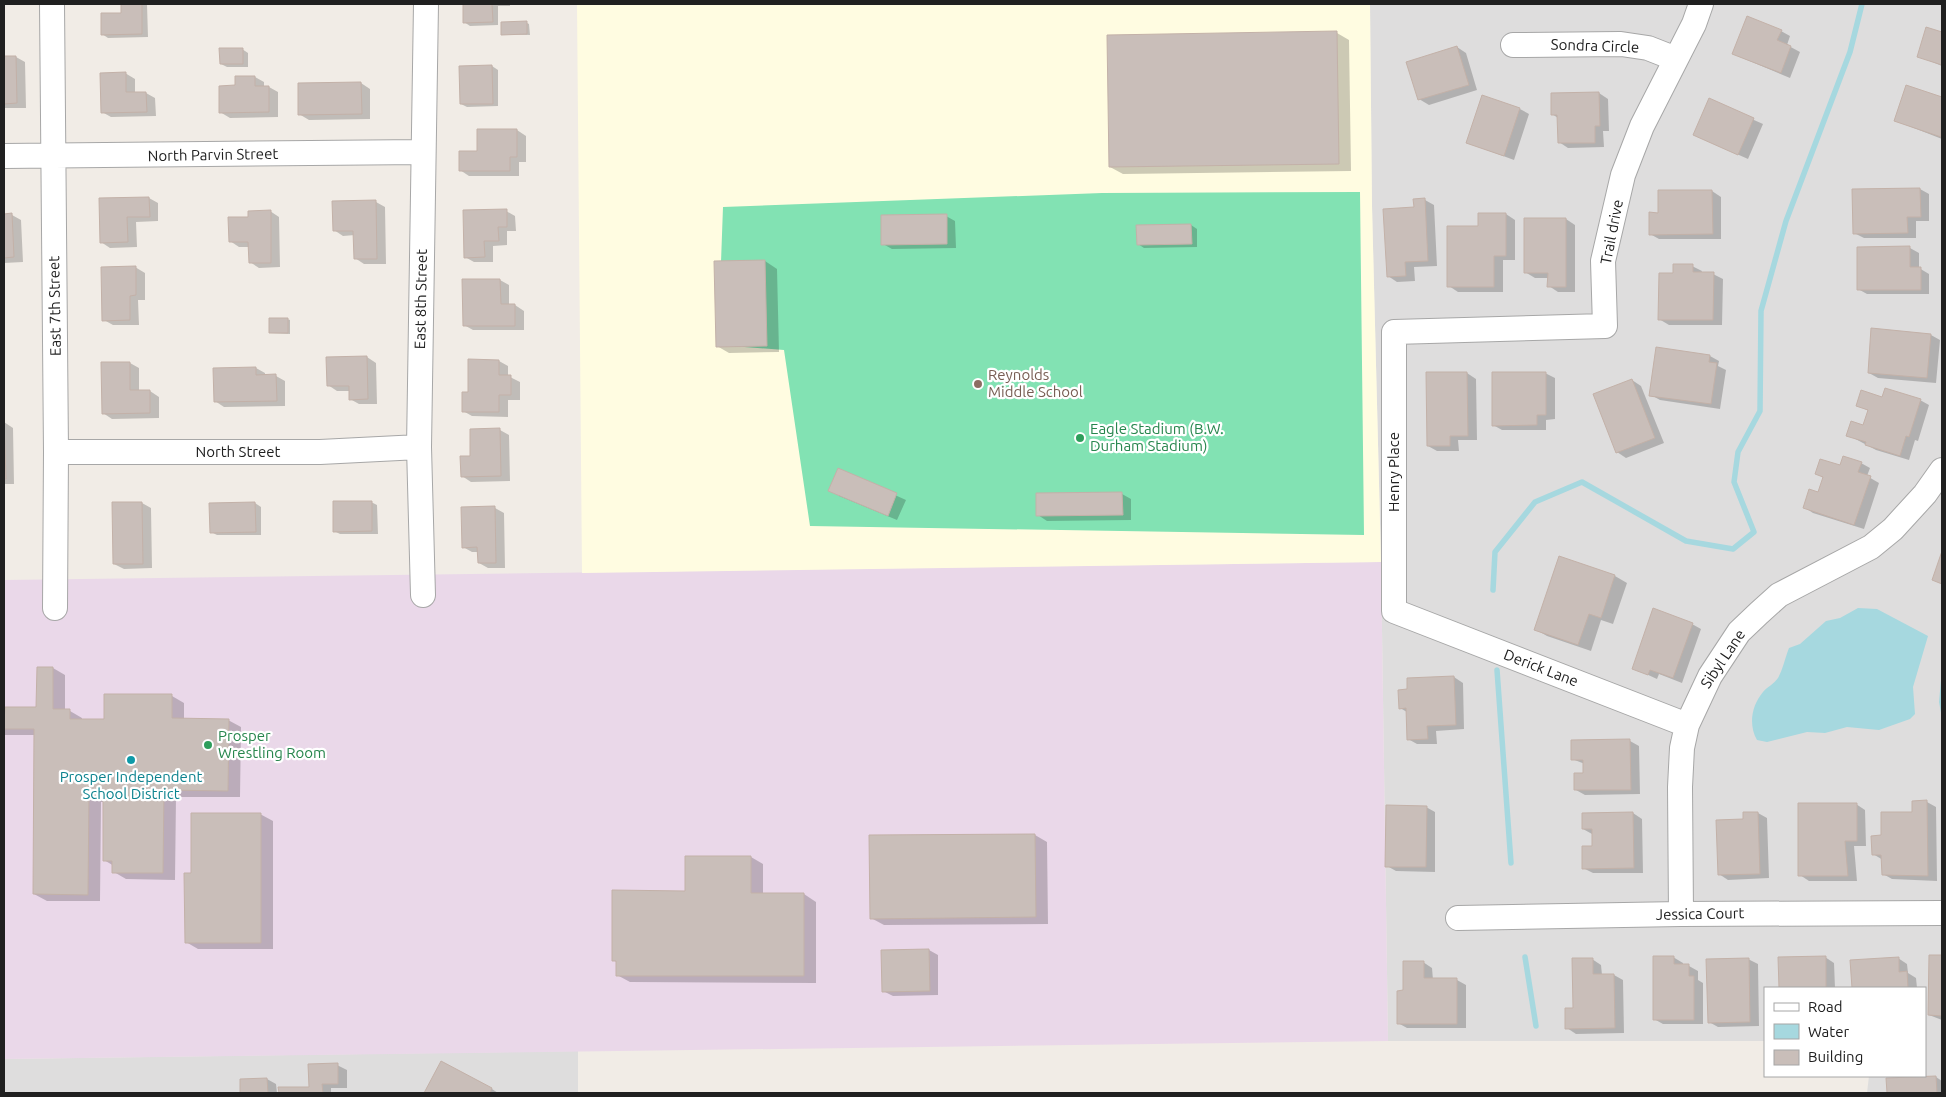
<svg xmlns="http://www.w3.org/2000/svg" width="1946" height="1097" font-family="Ubuntu,sans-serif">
<rect width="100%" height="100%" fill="#f1ece6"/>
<path fill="#dedddd" d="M1370,4h572v1089h-75l2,-17h56v-88h-160v53h-377l-7,-479 -9,-356z
M578,1051v42h-574v-34z"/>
<path fill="#ead8e9" d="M1381,562l7,479 -1384,18v-479z"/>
<path fill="#fffce1" d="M577,4h793l2,202 9,356 -799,11z"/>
<path fill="#82e2b3" d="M1360,192l4,343 -554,-9 -26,-176 -66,-5 5,-138 379,-14z"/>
<path fill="#a6d8df" d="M1858,608l19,1 51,27 -15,51 2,27 -5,5 -31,11 -32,-3 -22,6 -18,-1 -40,10 -10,-2c-9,-16 -5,-35 6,-48 4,-5 11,-8 15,-14 5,-9 7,-20 11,-30l11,-4 26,-23 14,-3z
M1942,669v49l-3,-16z"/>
<path fill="#0003" d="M123,4h24l1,33 -40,1 -6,-4 21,-20z
M464,4h46v2h-12v19l-28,1 -6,-4z
M1616,4h41v1h-39z
M527,23l2,1 1,11 -28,-1z
M1927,28l15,5v33l-24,-10z
M1781,31l9,5 -3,9 13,7 -10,26 -57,-24z
M1337,33l12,7 2,131 -228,3 -13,-7 -2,-131z
M1457,47l9,6 11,37 -48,15 -10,-6z
M242,49l6,4v14h-21l-6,-3z
M4,57h12l9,5 1,46h-22z
M492,66l6,4v36l-31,1 -6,-3z
M125,73l10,6v14h11l9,5 1,18 -45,1 -9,-5z
M255,77l9,5v5h5l9,5v25l-48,1 -10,-6 16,-25z
M361,83l9,6v30l-61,1 -10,-6z
M1907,87l35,12v40l-46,-18z
M1599,93l9,6 1,32h-6l1,16 -36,1 -9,-6 -1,-24 -6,-4z
M1709,100l54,24 -15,35 -54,-24z
M1520,109l9,5 -15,46 -46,-17z
M517,130l9,6v26h-7v14h-50l-9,-6 19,-18z
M1920,189l9,5v27h-13v17h-52l-10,-5z
M1659,191h53l9,6v42h-62l-9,-5 9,-20z
M149,198l9,5v18l-22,1 1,25 -27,1 -9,-6 -1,-43z
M1415,200h10l9,5 3,61 -23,1 1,14 -18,1 -9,-6 27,-68z
M333,202h43l9,5 1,57h-22l-9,-6v-23l-12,1 -9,-6z
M270,211l9,6 1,50 -21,1 -9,-6v-15h-11l-9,-6 20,-23z
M506,211l9,5 1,15h-9v14l-14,1v16h-19l-9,-5z
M1506,214l9,6v40h-12v32h-45l-9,-6 30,-59z
M4,215h8l9,5 2,42 -19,1z
M946,216l9,5 1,27 -64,1 -9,-5z
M1525,219h41l9,6v67h-17l-9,-6v-8h-14l-10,-6z
M1191,225l6,4v18l-53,1 -6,-4z
M1858,248h52l9,5v15l10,6v20h-62l-9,-5z
M765,261l12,8 2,83 -50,1 -12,-7z
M1692,266l10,5 -1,3h12l10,5 -1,46h-53l-10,-6 16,-44z
M135,267l10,6v27h-7l1,25h-26l-9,-5z
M464,280h36l9,5v20h6l9,6v19h-51l-9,-5z
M287,319l3,1v14l-20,-1z
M1931,335l9,5 -4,43 -58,-5 -9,-5z
M1710,356l9,5 -1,5 8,4 -6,39 -60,-9 -9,-5z
M367,357l9,6 1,41h-18l-9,-5v-8h-13l-9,-6z
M499,361l9,5v10l12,6v18h-12v17l-36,-1 -9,-5 6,-18z
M130,363l9,5v23h11l9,6v21l-47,1 -9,-6z
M256,368l9,5v3h11l9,5v25l-61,1 -9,-6z
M1467,373l9,6 1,61h-19l1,11h-22l-9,-5z
M1545,373l10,5v41l-9,1v10h-44l-9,-5z
M1632,380l9,6 23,57 -38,15 -9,-6z
M1883,398l37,2 9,5 -11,36 -3,-1 -6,20 -33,-10 -28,-15 16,-9 5,-15 -12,-6z
M4,422l9,6 1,56h-10z
M471,430h29l9,5 1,46 -39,1 -9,-6 10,-19z
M1861,463l9,5 -3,8 12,7 -15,46 -51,-16 -9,-6 15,-14 5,-15 -7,-4z
M839,470l67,30 -9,20 -58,-24z
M1122,494l9,5v21l-84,1 -9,-6z
M371,502l6,3 1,29h-38l-6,-3z
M142,503l9,5 1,60 -28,1 -10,-5z
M255,503l6,4v28h-44l-6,-3z
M495,508l9,5 1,55h-17l-9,-5v-11h-7l-9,-5z
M1560,557l55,19 12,7 -14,41 -12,-4 -10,31 -44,-15 -12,-7z
M1692,624l9,5 -19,54 -23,-9 -2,5 -24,-11z
M53,668l12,7v36h5l12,7v2h23v-25l67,1 12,7v17h44l13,7 -1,70h-64l-1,83 -49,-1 -12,-7v-6l-10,-6v-58h-3l-1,99h-53l-13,-7 1,-159h-31v-13l33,-13z
M1454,677l9,6 1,46 -28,2 1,13h-20l-9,-5 -1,-27 -7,-4 8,-18z
M1630,741l9,5 1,48 -55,1 -9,-5 9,-16v-10l-13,-5v-17z
M1913,802h14l9,5 1,74 -45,-2 -9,-5v-14l-10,-6 9,-17 31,-24z
M1856,804l9,6 1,36h-12l3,35h-48l-9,-6z
M1426,807l9,5v60l-39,-1 -9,-5z
M1633,813l9,6 1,54h-50l-10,-5 11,-21 -2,-13 -9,-5z
M1758,813l9,5 2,60 -41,2 -9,-6 25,-54z
M260,814l13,7v128h-75l-12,-7 7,-68z
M1035,835l12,7 1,82 -164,1 -13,-7z
M751,857l12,7v30h41l12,8v81l-186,-1 -13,-7v-13l-4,-2 73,-68z
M929,950l9,5v40l-45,1 -10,-5z
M1930,956h12v64l-13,-5z
M1673,957l10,6v3h6l9,5v9l5,3v41h-40l-9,-5z
M1825,957l9,6 1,25h-55l-1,-30z
M1898,958l9,6 1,9 8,5 1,10h-64l-1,-27z
M1592,959l9,6 1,10h12l9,5 1,53 -48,1 -9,-6z
M1748,959l10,5 1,62 -41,1 -9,-5z
M1423,962l9,6 1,12h24l9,5v43h-59l-9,-5 7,-31z
M441,1063l51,26 6,4h-73z
M337,1065l10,5v18h-16v5h-51v-5h30z
M1936,1077l6,4v12h-54v-14z
M267,1079l9,5 1,9h-35l-1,-13z"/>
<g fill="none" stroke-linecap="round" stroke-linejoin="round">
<path stroke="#a6d8df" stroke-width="5.5" d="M1493,590l2,-38 40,-50 47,-20 104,59 47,8 21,-17 -20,-50 4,-30 22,-41 1,-100 25,-90 64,-169 12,-48
M1497,670l14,193
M1525,957l11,69"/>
</g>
<path fill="#c9beb9" stroke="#c3b1a8" d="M121,4h21v30l-41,1v-22h20z
M463,4h29l1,18 -30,1z
M1747,16l35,14 -5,10 14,6 -10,27 -49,-19z
M527,21v13l-26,1v-13z
M1926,27l16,5v-3v36l-25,-8z
M1337,31l2,133 -230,3 -2,-132z
M1457,46l12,39 -51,15 -12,-38z
M219,48h24v16h-23z
M4,56h12l1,47 -13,1z
M492,65l1,39h-33l-1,-38z
M126,72v20h20l1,20 -46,1 -1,-40z
M235,76h20v10h14v26l-50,1v-27l16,-1z
M361,82l1,32 -64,1v-32z
M1906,85l36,12 -1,40 -47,-16z
M1599,92l1,34h-5v17h-37l-1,-28h-6v-22z
M1482,95l38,13 -16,48 -38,-13z
M1709,98l45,20 -16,37 -45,-20z
M477,129h40v28h-7v14h-51v-20h18z
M1920,188l1,29h-14l1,16 -55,1 -1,-45z
M1658,190h54l1,44 -64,1v-23l9,1z
M149,197l1,20h-23l1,25 -28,1 -1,-45z
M1425,198l3,63 -23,1 1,14 -19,1 -4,-68 31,-2 -1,-8z
M376,200l1,59h-23l-1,-28h-20l-1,-30z
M507,209v18h-9l1,14h-15l1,16 -21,1 -1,-48z
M271,210v53h-22l-1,-21h-19l-1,-25h20v-6z
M12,213l2,44 -10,1v-44z
M1478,213h28v43h-12v31h-47v-61h31z
M947,214v30l-66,1v-30z
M1524,218h42v69h-19l1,-14h-24z
M1191,224l1,20 -55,1 -1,-20z
M1910,246v21h11v23h-64v-43z
M765,260l2,86 -51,1 -2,-86z
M1673,264h20v8h21l-1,48h-55l1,-47h14z
M136,266v29l-6,1v24l-28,1 -1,-54z
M462,279h38l1,25h14v22h-52z
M269,318h19v15h-19z
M1871,328l60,6 -4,44 -59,-5z
M1656,347l54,8 -1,7 8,1 -6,41 -62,-8z
M367,356l1,43 -19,1v-14h-22l-1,-29z
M468,359l31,1v15h12v20h-12v17h-37v-20h6z
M101,362h29v28h20v23l-48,1z
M256,367v8l20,-1 1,27 -63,1 -1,-34z
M1426,372h41l1,64h-18v10h-23z
M1492,372h54v43h-9v10l-45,1z
M1632,379l23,59 -39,15 -23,-59z
M1885,388l36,11 -12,38 -3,-1 -6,20 -35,-11 1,-3 -20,-6 5,-15 12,4 5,-15 -12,-4 5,-16 21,7z
M4,421l2,58h-2z
M500,428l1,48 -40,1 -1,-21h10v-27z
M1843,456l19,6 -4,10 13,4 -17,49 -51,-17 6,-19 9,3 5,-15 -8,-3 5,-15 20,6z
M838,468l59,25 -9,23 -60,-25z
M1122,492l1,23 -87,1v-23z
M333,501h39v30l-39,1z
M112,502h30l1,62h-30z
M255,502l1,30 -46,1 -1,-30z
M495,506l1,57h-18l-1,-16 -15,1 -1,-41z
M1942,551v33l-10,-4z
M1559,556l56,19 -14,43 -12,-4 -11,31 -44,-15z
M1653,608l40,15 -20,55 -23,-8 -2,5 -16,-6z
M37,667h16v42h17v10h34v-25h68v24l57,1 -1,72 -64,-1 -1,83h-51v-12h-9v-65l-14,-1 -1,100 -55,-1 1,-165h-30v-8l1,-14h31z
M1454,676l2,49 -29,1 1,13 -21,1 -1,-32 -7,1 -1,-19 9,-1v-11z
M1630,739l1,51h-57v-17h9v-13h-12v-20z
M1927,800l1,76 -46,-1 -1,-20h-9l-1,-19 10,-1v-23h31v-11z
M1798,803h59v38h-12l3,35h-50z
M1386,805l41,1 -1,61h-41z
M1633,812l1,56 -52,1v-23h10v-17h-10v-16z
M1743,812h15l2,62 -42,1 -2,-55 27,-1z
M191,813h70v130h-76l-1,-70h7z
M1035,834l1,83 -166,2 -1,-84z
M685,856h66v37h53v83h-188v-15h-4v-71l73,1z
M929,949l1,42 -48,1 -1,-42z
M1929,955h13v61l-14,-1z
M1653,956h21v8h15v12h5v44h-41z
M1826,956v32h-47l-1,-31z
M1899,957v15l8,-1 1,17h-56l-2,-28z
M1572,958h21v16h21l1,54 -50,1v-21h8z
M1749,958l1,64 -42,1 -2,-64z
M1403,961h21v17h33v46h-60v-33l6,-1z
M441,1061l51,27 -2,5h-66z
M338,1063v21h-16l1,9h-44l-1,-6h31l-1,-23z
M1936,1076l1,17h-50l-1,-15z
M267,1078l1,15h-28v-14z"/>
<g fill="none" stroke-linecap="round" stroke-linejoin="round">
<defs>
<path id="minor" d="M52,4l4,448 -1,156
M1513,45l108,-1 27,4 28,11
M4,156l419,-4
M56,452h264l99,-5
M423,595l-4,-148 7,-443
M1687,725l-293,-114v-279l211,-6 -2,-65 20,-86 19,-49 52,-102 7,-20
M1681,914l-1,-127 2,-39 5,-23 23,-49 29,-44 20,-19 20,-18 92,-48 22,-18 32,-35 17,-24
M1458,918l223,-4 261,-1"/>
</defs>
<use href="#minor" stroke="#a7a7a7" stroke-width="26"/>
<use href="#minor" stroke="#fff" stroke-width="24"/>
</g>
<circle fill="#8d6e63" stroke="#fff" stroke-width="2" cx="978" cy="384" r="5"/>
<g fill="#2e9e5b" stroke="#fff" stroke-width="2">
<circle cx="1080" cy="438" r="5"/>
<circle cx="208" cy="745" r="5"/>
</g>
<circle fill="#0f9aa8" stroke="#fff" stroke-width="2" cx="131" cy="760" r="5"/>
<g text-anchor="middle" stroke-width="4.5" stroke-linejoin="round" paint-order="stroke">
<g font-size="15" fill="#202020" stroke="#fff">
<text transform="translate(1595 46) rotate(2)" y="5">Sondra Circle</text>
<text transform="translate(213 155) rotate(-1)" y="5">North Parvin Street</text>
<text transform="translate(1612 232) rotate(-79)" y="5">Trail drive</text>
<text transform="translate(421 299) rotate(-89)" y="5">East 8th Street</text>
<text transform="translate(55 306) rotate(-91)" y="5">East 7th Street</text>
<text x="238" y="457">North Street</text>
<text transform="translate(1394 472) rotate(-90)" y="5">Henry Place</text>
<text transform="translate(1723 659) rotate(-56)" y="5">Sibyl Lane</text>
<text transform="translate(1541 668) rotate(21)" y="5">Derick Lane</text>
<text transform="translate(1700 914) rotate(-1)" y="5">Jessica Court</text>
</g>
<g font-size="15" fill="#785e54" stroke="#fff" text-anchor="start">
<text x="988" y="380">Reynolds<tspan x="988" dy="17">Middle School</tspan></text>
</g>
<g font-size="15" fill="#27864d" stroke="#fff" text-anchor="start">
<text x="1090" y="434">Eagle Stadium (B.W.<tspan x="1090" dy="17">Durham Stadium)</tspan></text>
<text x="218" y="741">Prosper<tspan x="218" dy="17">Wrestling Room</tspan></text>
</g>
<g font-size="15" fill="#0d838f" stroke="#fff">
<text x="131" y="782">Prosper Independent<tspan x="131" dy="17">School District</tspan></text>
</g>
</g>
<rect width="1946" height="1097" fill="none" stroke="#202020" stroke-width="10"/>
<rect x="1764" y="987" width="162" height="90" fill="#ffffff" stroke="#a6a6a6"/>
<rect x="1774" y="1003" width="25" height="8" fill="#ffffff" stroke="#a6a6a6"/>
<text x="1808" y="1012" font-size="15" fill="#202020">Road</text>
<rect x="1774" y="1024" width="25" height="15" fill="#a6d8df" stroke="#a6a6a6"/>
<text x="1808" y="1037" font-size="15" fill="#202020">Water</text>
<rect x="1774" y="1050" width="25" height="15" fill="#c9beb9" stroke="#a6a6a6"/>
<text x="1808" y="1062" font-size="15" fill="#202020">Building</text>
</svg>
